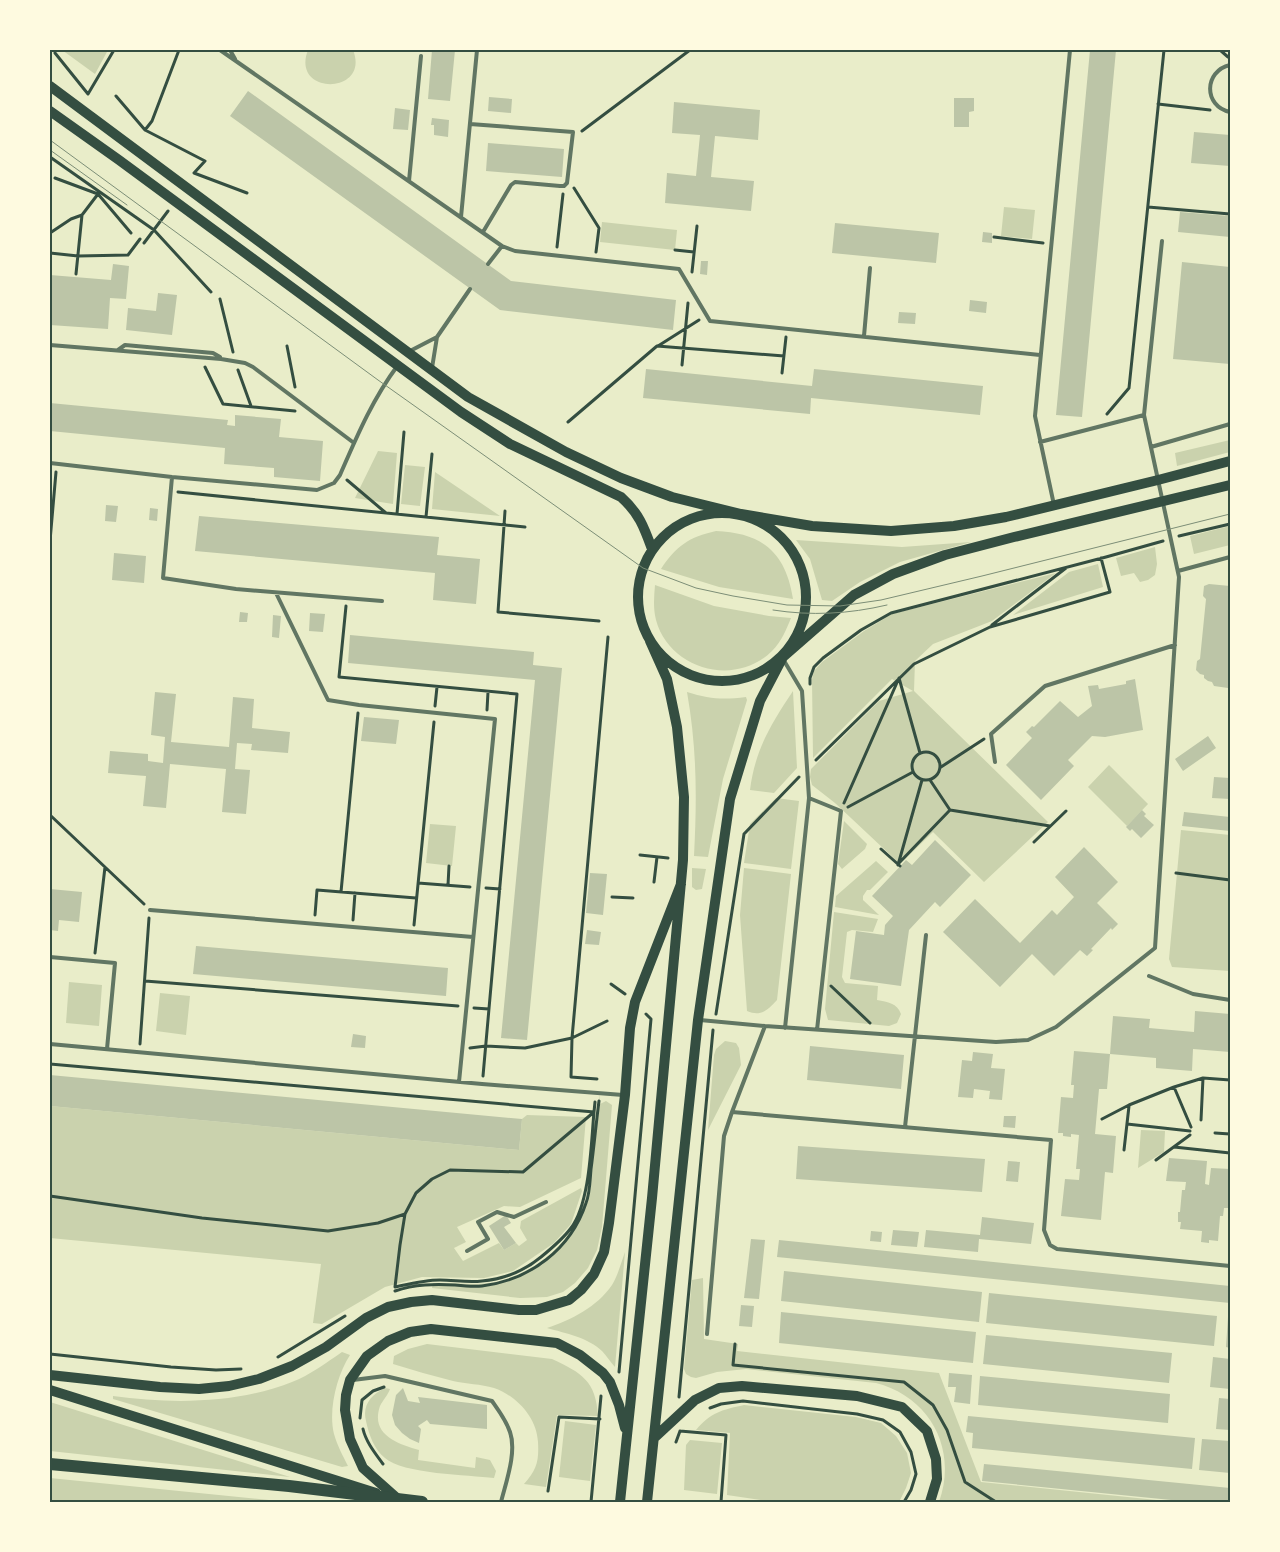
<svg xmlns="http://www.w3.org/2000/svg" width="1280" height="1552" font-family="'Noto Sans',sans-serif">
<rect width="100%" height="100%" fill="#e9edc9"/>
<path fill="#cad2ad" d="M62,50h46l-13,24z
M308,50h45c18,45 -63,46 -45,0z
M1004,207l31,3 -3,29 -31,-3z
M602,222l75,8 -2,20 -75,-8z
M1230,440v12l-53,14 -2,-13z
M378,451l19,2 -4,51 -38,-6z
M405,465l20,2 -5,39 -19,-2z
M435,472l65,44 -68,-7z
M1230,526v19l-36,9 -4,-18z
M716,531c47,2 70,22 77,68l-74,-12 -58,-18c15,-23 28,-32 55,-38z
M796,540l106,7 69,-5 -71,20 -40,20 -28,19 -10,-1 -12,-41z
M1155,547l2,17 -2,11 -7,5 -8,2 -6,-9 -13,3 -5,-18z
M1098,564l5,23 -90,28 56,-43z
M1056,573l-64,48 -59,23 -18,17 -1,30 134,131 -64,60 -51,-50 -33,32 -65,-61 -23,-18 -2,-8 1,-8 68,-68 34,-10 -21,-12 -79,79 -1,-79 2,-8 8,-9 42,-31 28,-17z
M655,585l59,21 55,10 22,2c-5,12 -9,23 -19,33 -37,37 -103,18 -116,-31 -3,-12 -2,-23 -1,-35z
M793,691l4,77 -23,25 -24,-3c5,-40 21,-66 43,-99z
M687,692c22,7 36,8 59,5l1,3 -24,79 -15,78 -14,-1c3,-58 3,-107 -7,-164z
M1109,765l39,39 -21,22 -39,-39z
M776,798l23,3 -8,68 -47,-6 6,-39z
M844,821l23,23 -2,5 -23,20 -4,-5z
M430,824l26,2 -4,40 -26,-3z
M1181,830l49,5v136l-58,-4 -3,-8z
M876,861l12,11 -18,18h-3l-4,6v4l16,15 -44,-8 1,-11z
M692,868l14,1 -4,20 -6,1 -4,-3z
M744,868l47,6 -14,126c-9,10 -16,17 -30,11l-7,-96z
M834,912l44,7 -5,13 -21,-2 -5,2 -5,45 3,6 33,3 -1,14c11,2 20,3 24,14l-4,9 -8,3 -61,-6 -3,-11z
M69,982l33,3 -3,41 -33,-3z
M160,993l30,3 -4,39 -30,-4z
M725,1041l11,2 3,5 2,17 -33,65 6,-75 2,-6z
M600,1094v10l6,-3 6,4 -10,122 -5,23 -9,18 -13,15 -12,9 -16,5 -27,1 -88,-10 1,-5 44,1 30,-2 35,-17 21,-20 24,-44z
M50,1106l469,44 3,-31 5,-4 59,2 -5,61 -61,29 -16,-1 -47,21 9,15 -12,6 9,13 36,-18 5,7 12,-7 3,3 8,-6 -7,-12 1,-7 60,-33 1,3 -11,33 -17,19 -41,28 -29,7 -62,-1 -37,10 -63,37 -9,-1 8,-59 -271,-26z
M1141,1130l24,1 -1,21 -26,16z
M625,1252l-10,115c-5,-5 -8,-11 -13,-16 -13,-13 -37,-18 -55,-23 24,-8 50,-21 65,-43 6,-10 9,-22 13,-33z
M703,1278l1,61 34,5 -1,7 202,22 42,109 195,20h-237c19,-53 -9,-105 -63,-119l-130,-14 -29,3 -21,6 -5,-1 -5,-3 -2,-5 8,-89z
M427,1344l125,15c30,14 44,22 46,57l-41,-1 -11,72 -22,-3c13,-15 15,-23 14,-42 -1,-24 -21,-46 -44,-54 -13,-4 -28,-4 -41,-7 -20,-5 -40,-11 -60,-17l1,-8 14,-7z
M342,1352l8,3c-13,20 -22,55 -16,79 3,11 9,22 14,32l-6,1 -229,-68v-3c58,8 124,8 179,-14 18,-7 34,-19 50,-30z
M385,1388l5,1c-2,6 -7,11 -10,17 -10,29 18,38 39,44l-1,10 57,8 1,-11 14,3 6,11 -2,7c-25,-3 -92,-4 -109,-20 -11,-9 -16,-23 -19,-37 -4,-16 5,-26 19,-33z
M50,1402l240,75 -240,-26z
M744,1405l112,12 25,6 15,13 11,17 4,20 -5,15 -7,14h-125l-47,-7 3,-62 -34,-3c15,-18 26,-20 48,-25z
M565,1421l31,4 -6,56 -31,-4z
M690,1440l32,3 -5,51 -33,-4 2,-45z
M50,1478l239,24h-239z"/>
<path fill="#bcc5a7" d="M432,50h23l-5,51 -22,-2z
M1090,50h26l-34,367 -26,-2z
M248,91l263,190 165,19 -3,30 -173,-20 -270,-194z
M489,97l23,2 -1,14 -23,-2z
M954,98h20v13l-5,1v15h-15z
M674,102l86,8 -2,30 -43,-4 -4,41 43,4 -3,30 -86,-8 2,-30 29,3 4,-41 -28,-2z
M395,108l15,2 -2,20 -15,-1z
M432,118l17,2 -1,17 -14,-2v-10h-3z
M1194,132l36,3v31l-39,-3z
M488,143l76,6 -2,28 -76,-6z
M1180,212l50,4v21l-52,-5z
M835,223l104,10 -3,30 -104,-10z
M983,232l9,1v10l-10,-1z
M701,261h7l-1,14 -7,-1z
M1182,262l48,5v97l-57,-5z
M113,264l16,2 -3,33 -16,-1 -2,31 -58,-4v-50l61,5z
M158,293l19,2 -5,40 -46,-5 2,-22 28,3z
M970,300l17,2 -1,11 -17,-2z
M899,312l17,1 -1,11 -17,-1z
M646,369l166,17 2,-17 169,17 -3,29 -169,-17 -1,16 -167,-16z
M50,403l178,17 -1,5 8,1v-11l46,4 -2,18 44,4 -3,40 -46,-4v-9l-50,-4 1,-16 -175,-17z
M106,505l12,1 -2,16 -11,-1z
M150,508l8,1 -1,12 -8,-1z
M199,516l240,21 -2,18 43,4 -4,45 -43,-4 2,-27 -240,-22z
M114,553l32,3 -2,27 -32,-3z
M1209,584l21,2v101l-2,1 -14,-2 -2,-4 -4,-1 -4,-3v-3l-4,-1 -4,-4 1,-9 3,-2 6,-60 -3,-3 1,-10z
M240,612l8,1 -1,9h-8z
M310,613l15,1 -2,18 -14,-1z
M273,615l8,1 -2,22 -7,-1z
M350,635l184,17 -1,13 29,3 -35,372 -26,-2 34,-358 -187,-17z
M1135,679l8,51 -38,7 -13,-1 -24,24 6,6 -33,34 -35,-35 26,-27 -6,-6 6,-6 2,1 26,-26 18,16 14,-11 -4,-20 10,-1 1,4 27,-5v-3z
M155,692l21,2 -5,48 58,5 4,-50 21,2 -2,29 38,4 -2,21 -37,-3 1,-6 -15,-1 -2,26 15,1 -4,44 -24,-2 4,-43 -56,-5 -4,44 -23,-2 3,-30 -38,-3 2,-22 38,3v7l15,2 2,-26 -14,-2z
M364,717l35,3 -3,24 -35,-3z
M1208,736l8,12 -33,23 -8,-12z
M1214,777l16,1v21l-18,-1z
M1142,810l4,4 -2,2 10,9 -13,13 -9,-9 -2,2 -4,-4z
M1184,812l46,5v14l-48,-5z
M935,840l36,35 -31,32 -5,-5 -26,28 -8,56 -51,-7 6,-48 28,4 1,-10 8,-9 -21,-20 34,-36 6,5z
M1084,847l34,35 -21,21 21,21 -6,6 -1,-2 -20,21 2,1 -6,6 -7,-6 -26,26 -22,-22 -32,33 -57,-55 32,-33 45,44 32,-33 5,5 17,-18 -19,-20z
M590,873l17,1 -4,41 -17,-2z
M50,889l32,3 -3,30 -20,-2 -1,11 -8,-1z
M587,930l14,2 -2,13 -14,-1z
M196,946l252,22 -2,28 -253,-22z
M1195,1011l35,3v38l-37,-3 -1,22 -36,-3v-10l-46,-4 -3,35h-8l-4,45 21,2 -3,37 -8,-1 -4,48 -40,-4 4,-37 14,1 1,-11h-4l3,-34 -8,-1v3l-8,-1v-3h-5l3,-36 12,1 1,-13h-3l3,-34 36,3 3,-38 37,3 -1,9 45,4z
M353,1034l13,2 -1,12 -14,-1z
M810,1046l94,9 -3,34 -94,-9z
M973,1052l20,2 -2,14 14,1 -3,31 -13,-1 1,-8 -16,-2 -1,9 -15,-1 4,-37 10,1z
M50,1075l472,44 -3,31 -469,-44z
M1004,1116h12l-1,12 -12,-1z
M798,1146l187,13 -3,33 -186,-13z
M1169,1158l38,3 -2,23 4,1 2,-17 19,1v39h-6l-1,8h-3l-2,25 -9,-1v3l-8,-1 1,-11 -22,-2 1,-7h-3v-10h2l2,-22h3l1,-8 -20,-1z
M1008,1161l12,1 -2,20 -12,-1z
M506,1215l5,8 -7,4 12,16 -12,7 -15,-24z
M982,1217l52,6 -3,21 -52,-5 -1,13 -54,-5 2,-17 54,5z
M893,1230l26,2 -2,15 -26,-2z
M871,1231l11,1 -1,10 -11,-1z
M751,1239l14,1 -6,59 -15,-1z
M779,1240l451,46v17l-453,-46z
M784,1271l198,21 -3,30 -198,-21z
M989,1293l228,23 -3,30 -228,-23z
M741,1305l13,1 -2,21 -13,-1z
M781,1312l195,20 -3,31 -194,-20z
M1228,1317h2v31l-4,-1z
M986,1335l186,18 -3,30 -186,-19z
M1213,1357l17,2v30l-20,-2z
M949,1373l23,2 -2,29 -16,-2 2,-15h-8z
M980,1376l190,18 -2,29 -190,-18z
M403,1388l5,13 12,2 -2,-6 69,8v24l-57,-5 -3,-4 -9,6 3,3 -2,14 -9,-4 -8,-6 -7,-8 -3,-10 4,-20z
M1219,1398l11,1v31l-14,-1z
M968,1416l227,22 -3,31 -220,-21 1,-15 -7,-1z
M1202,1439l28,2v32l-31,-3z
M984,1464l246,24v14h-39l-209,-21z"/>
<g fill="none" stroke-linecap="round" stroke-linejoin="round">
<path stroke="#344e41" stroke-width="3" d="M1220,50l8,7
M55,53l33,41 26,-44
M116,96l29,34 60,31 -11,12 53,20
M1158,104l52,6
M145,130l7,-9 27,-71
M582,131l108,-81
M50,157l104,73 57,62
M55,178l43,16 33,39
M574,188l25,40 -3,24
M1148,207l82,7
M50,233l21,-14 11,-4
M994,237l49,6
M144,243l24,-32
M557,247l6,-53
M675,250l19,2
M50,253l28,3 50,-1 12,-16
M692,272l5,-46
M76,274l6,-59 16,-21
M220,299l13,53
M287,346l8,41
M658,346l41,-26
M682,365l6,-62
M205,367l18,37 72,7
M238,370l13,36
M782,373l4,-36
M1107,414l22,-26 35,-338
M568,422l89,-76 127,10
M347,480l39,33
M178,492l347,35
M505,511l-7,101 101,9
M397,514l7,-82
M426,517l6,-63
M1179,536l51,-12
M50,541l6,-69
M346,606l-7,71 178,17 -34,382
M992,625l74,-57
M810,684v-6l4,-11 9,-9 38,-28 30,-17 215,-56 57,-16
M435,706l2,-19
M487,710l1,-18
M912 766a14 14 0 1 1 28 0a14 14 0 1 1-28 0Z
M816,760l98,-96 76,-37 120,-35 -9,-34
M941,767l43,-28
M930,780l20,30 100,16
M844,803l55,-125 21,75
M848,807l65,-35
M50,815l94,89
M1034,842l32,-31
M881,849l19,17
M640,855l28,3
M898,864l52,-54
M898,865l24,-85
M1176,873l54,7
M654,882l3,-25
M418,883l52,4
M448,885l1,-19
M486,888l14,1
M341,892l17,-179
M612,897l21,1
M315,915l2,-25 99,8
M353,920l2,-27
M414,925l20,-203
M95,953l10,-86
M145,981l313,25
M611,984l14,10
M831,986l39,37
M474,1008l15,1
M716,1014l28,-180 55,-57
M140,1044l9,-126
M470,1048l16,-2 39,2 47,-10 35,-17
M50,1064l544,48
M597,1079l-26,-2 1,-39 36,-401
M1174,1087l17,40
M594,1112l-71,60 -73,-2 -18,9 -16,14 -11,21 -5,31 -5,42c14,-3 30,-7 45,-7 14,0 28,3 42,1 23,-2 42,-10 59,-24 11,-9 22,-18 30,-29 19,-25 20,-84 23,-116l1,-10
M1102,1119l27,-14 45,-18 29,-9 27,2
M1201,1120l2,-42
M1127,1124l63,7
M1215,1133l15,1
M1174,1147l56,6
M1124,1150l5,-44
M1156,1160l34,-25
M50,1196l152,22 126,13 50,-8 27,-9
M395,1291c20,-7 40,-7 60,-6 9,1 18,2 27,1 48,-6 89,-37 104,-83 4,-10 4,-23 5,-34 3,-22 5,-45 8,-68
M735,1344l-2,21 171,17 29,23 14,25 18,52 31,20
M50,1354l121,13 45,3 25,-1
M278,1357l67,-41
M619,1372l32,-353 -5,-5
M679,1397l34,-367
M710,1408l11,-4 22,-3 114,13 26,6 17,12 11,20 5,22 -5,16 -7,12
M360,1418l2,-18 11,-9 11,-4
M363,1429c3,13 12,24 20,35
M680,1431l46,4 -5,67
M676,1442l4,-11
M548,1491l11,-74 41,2
M591,1502l10,-106"/>
<path stroke="#617663" stroke-width="4" d="M220,50l282,196 13,5 164,18 31,52 330,34
M230,50l5,9
M1230,65c-26,6 -27,41 0,47
M470,124l103,8 -6,51 -3,3h-4l-45,-4 -4,3 -28,47
M409,181l12,-125
M461,217l16,-167
M488,264l14,-18
M864,336l6,-68
M50,345l171,14 24,4 8,4 101,76
M118,350l7,-5 88,8 7,4
M408,352l29,-15
M432,368l5,-31 33,-48
M1040,442l104,-27
M1151,447l79,-23
M50,463l122,14 145,13 17,-7 6,-8c17,-39 32,-75 58,-110
M172,477l-9,101 73,11 146,12
M1054,505l-19,-89 35,-366
M1178,571l52,-14
M276,593l52,107 31,5 136,14 -36,363
M783,659l19,32 7,107 -24,230
M995,762l-4,-28 54,-48 130,-41
M809,798l32,13 -24,219
M150,910l323,27
M50,957l65,6 -8,86
M1149,976l44,18 37,6
M700,1020l65,6 231,16 32,-2 28,-13 99,-79 24,-371 -35,-162 18,-174
M50,1044l432,40 141,11
M732,1112l319,28 -7,90 6,15 7,4 173,17
M905,1127l21,-192
M467,1251l21,-12 -10,-17 19,-10 17,5 32,-15
M707,1334l17,-198 8,-24 33,-86
M353,1380l32,-4 107,25c7,10 14,19 18,31 7,20 -4,50 -9,70"/>
<path stroke="#344e41" stroke-width="10" d="M50,86l418,311 98,55 55,26 51,19 69,17 71,12 79,5 63,-5 52,-9 152,-37 72,-19
M50,111l69,49 342,252 49,32 111,53c18,16 23,30 31,52
M638 597a84 84 0 1 1 168 0a84 84 0 1 1-168 0Z
M50,1375l110,12 39,2 30,-3 30,-7 33,-13 34,-19 40,-29 22,-11 23,-5 21,-2 87,10h17l33,-10 12,-10 13,-16 10,-22 5,-29 16,-128 5,-67 5,-26 46,-118
M50,1390l326,103
M654,1438l41,-38 24,-12 23,-2 115,10 45,11 25,24 9,28 1,20 -7,23
M399,1500l-36,-32 -13,-29 -5,-29 1,-15 4,-15 17,-24 21,-15 22,-9 21,-3 126,14 23,12 23,18 7,9 9,23 6,23
M620,1502l32,-304 31,-338 1,-63 -7,-70 -10,-48 -17,-38
M647,1502l51,-482 32,-221 30,-98 23,-44 71,-62 39,-21 52,-19 69,-18 216,-52"/>
<path stroke="#344e41" stroke-width="12" d="M50,1464l239,22 133,16"/>
<path stroke="#7c8e77" stroke-width="1" d="M50,140l328,240 265,188 53,20 37,8 54,9 53,1 41,-6 101,-24 248,-62
M50,150l77,55
M773,610c38,6 76,4 114,-5"/>
</g>
<rect width="1280" height="1552" fill="none" stroke="#fefae0" stroke-width="102"/>
<rect x="51" y="51" width="1178" height="1450" fill="none" stroke="#344e41" stroke-width="2"/>
</svg>
